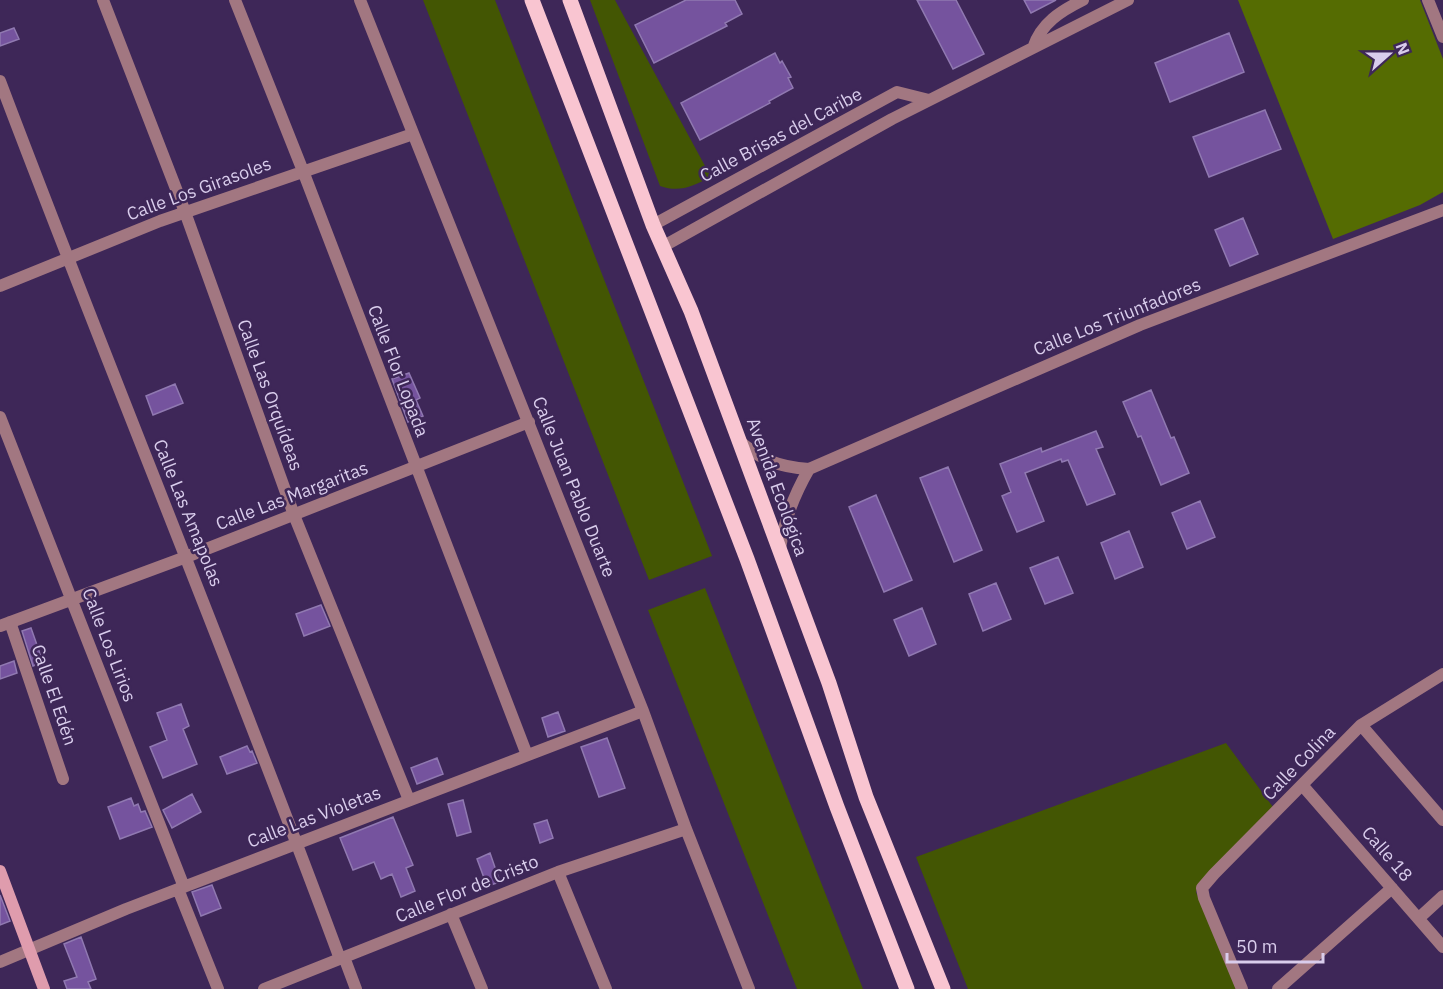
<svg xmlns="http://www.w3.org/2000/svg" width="1443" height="989" font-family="'IBM Plex Sans',sans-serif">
<rect width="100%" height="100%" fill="#3e2758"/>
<path fill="#435603" d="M423,0h72l217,556 -63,24z
M590,0h25l96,177c-18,9 -31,16 -51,9z
M705,588l158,401h-66l-149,-379z
M1226,743l47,64 -70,72 -7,13 40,97h-268l-52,-132z"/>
<path fill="#556c02" d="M1238,0h182l23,59v133l-23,13 -87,34z"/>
<path fill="#75539e" stroke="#9079b1" stroke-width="1.5" d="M686,0h49l7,14 -17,9 2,3 -73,37 -19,-38z
M917,0h39l28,54 -31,15z
M1024,0h32l-25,13z
M14,28l5,11 -19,7v-13z
M1229,33l15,39 -74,30 -15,-39z
M775,53l5,10 2,-2 9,16 -3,1 5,10 -24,13 1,2 -70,37 -19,-37z
M1265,110l16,39 -72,28 -16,-40z
M1243,218l15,36 -28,12 -15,-36z
M409,373l11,25 -4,2 7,16 -15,6 -16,-43z
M175,384l8,19 -30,12 -7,-19z
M1151,390l20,48 3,-1 15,36 -28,12 -20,-49 -3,1 -15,-35z
M1096,431l7,16 -7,2 19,45 -28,11 -19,-45 -6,2 -1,-3 -36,14 19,48 -27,11 -15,-36 9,-4 -11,-28 41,-16 1,4z
M948,467l34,83 -28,12 -34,-84z
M876,495l36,85 -28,12 -35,-85z
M1200,501l15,36 -28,12 -15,-36z
M1129,531l14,36 -28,12 -14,-36z
M1058,557l15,36 -28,11 -15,-36z
M996,583l15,36 -28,12 -14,-37z
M321,605l9,21 -26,10 -8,-22z
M922,608l14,36 -27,12 -15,-36z
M31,628l12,34 -10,4 -11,-35z
M14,661l3,12 -17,6v-13z
M181,704l8,22 -6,3 14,35 -34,14 -13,-31 17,-7 -10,-27z
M558,712l7,19 -17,6 -6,-19z
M607,738l18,50 -26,9 -18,-50z
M247,746l3,6 2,-1 5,12 -30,11 -7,-17z
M437,758l6,16 -26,10 -6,-16z
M192,794l9,18 -29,16 -9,-18z
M131,798l3,8 4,-2 3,8 4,-1 7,16 -32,12 -12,-32z
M463,800l8,32 -14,4 -9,-32z
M393,817l20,48 -7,3 9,23 -14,6 -9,-23 -11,5 -7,-17 -21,8 -13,-32z
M547,820l6,18 -13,5 -6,-19z
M490,853l10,29 -13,4 -10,-27z
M212,885l9,23 -20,8 -9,-24z
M0,895l10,26 -10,4z
M81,937l15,42 -8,3 3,7h-24l-3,-8 13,-4 -13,-33z"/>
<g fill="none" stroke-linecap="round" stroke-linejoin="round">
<path stroke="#a27781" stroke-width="12" d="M103,0l82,212 109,303 115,285
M235,0l68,171 224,584
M360,0l283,711 43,118 63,160
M1428,0l15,37
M1033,48c8,-25 28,-37 50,-48
M0,81c111,294 231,583 340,878
M653,225l244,-133 32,8
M662,247l230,-128 236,-119
M0,286l160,-65 253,-87
M0,417l184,470
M739,441c23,19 39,26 70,28l331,-144 303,-115
M780,549c4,-29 14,-54 29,-80
M10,622l53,157
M0,626l186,-69 343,-135
M1361,725l82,95
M1303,786l140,161
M558,872l48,117
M178,889l40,100
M451,914l31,75
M1419,918l24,-22
M344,957l12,32
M0,962l126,-53 517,-198
M264,989l294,-117 128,-43
M1242,989l-38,-91 -2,-10 12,-14 147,-149 82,-51
M1278,989l114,-101"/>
<path stroke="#df9cad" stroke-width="12" d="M0,871l44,118"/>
<path stroke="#f9c5d1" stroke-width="15" d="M532,0l215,559 90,248 70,182
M570,0l83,225 38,86 138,372 37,114 77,192"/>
</g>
<g text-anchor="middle" stroke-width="5" stroke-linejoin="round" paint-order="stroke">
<g font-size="18" fill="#d9cdec" stroke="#3e2758">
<text transform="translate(781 135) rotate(-28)" y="6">Calle Brisas del Caribe</text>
<text transform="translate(199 189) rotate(-20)" y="6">Calle Los Girasoles</text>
<text transform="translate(1117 317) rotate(-22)" y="6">Calle Los Triunfadores</text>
<text transform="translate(398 371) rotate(69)" y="6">Calle Flor Lopada</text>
<text transform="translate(270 395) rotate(70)" y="6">Calle Las Orquídeas</text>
<text transform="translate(574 487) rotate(68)" y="6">Calle Juan Pablo Duarte</text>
<text transform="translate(777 487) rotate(70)" y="6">Avenida Ecológica</text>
<text transform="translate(292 496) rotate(-21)" y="6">Calle Las Margaritas</text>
<text transform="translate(188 513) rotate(68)" y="6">Calle Las Amapolas</text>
<text transform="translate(109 645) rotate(69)" y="6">Calle Los Lirios</text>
<text transform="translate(54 695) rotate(71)" y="6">Calle El Edén</text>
<text transform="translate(1299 763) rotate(-46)" y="6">Calle Colina</text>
<text transform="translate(314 817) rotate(-21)" y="6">Calle Las Violetas</text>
<text transform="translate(1387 854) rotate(49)" y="6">Calle 18</text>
<text transform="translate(467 889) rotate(-22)" y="6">Calle Flor de Cristo</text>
</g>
</g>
<g transform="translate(1389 54) rotate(69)" stroke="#3e2758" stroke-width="4.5" paint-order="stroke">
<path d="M0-4.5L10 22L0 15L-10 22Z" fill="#d9cdec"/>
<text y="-9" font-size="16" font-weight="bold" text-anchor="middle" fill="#d9cdec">N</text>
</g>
<path d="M1227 953v9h96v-9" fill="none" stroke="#d9cdec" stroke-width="3"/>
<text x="1236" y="953" font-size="18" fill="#d9cdec" stroke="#3e2758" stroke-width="4.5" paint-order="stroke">50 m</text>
</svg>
